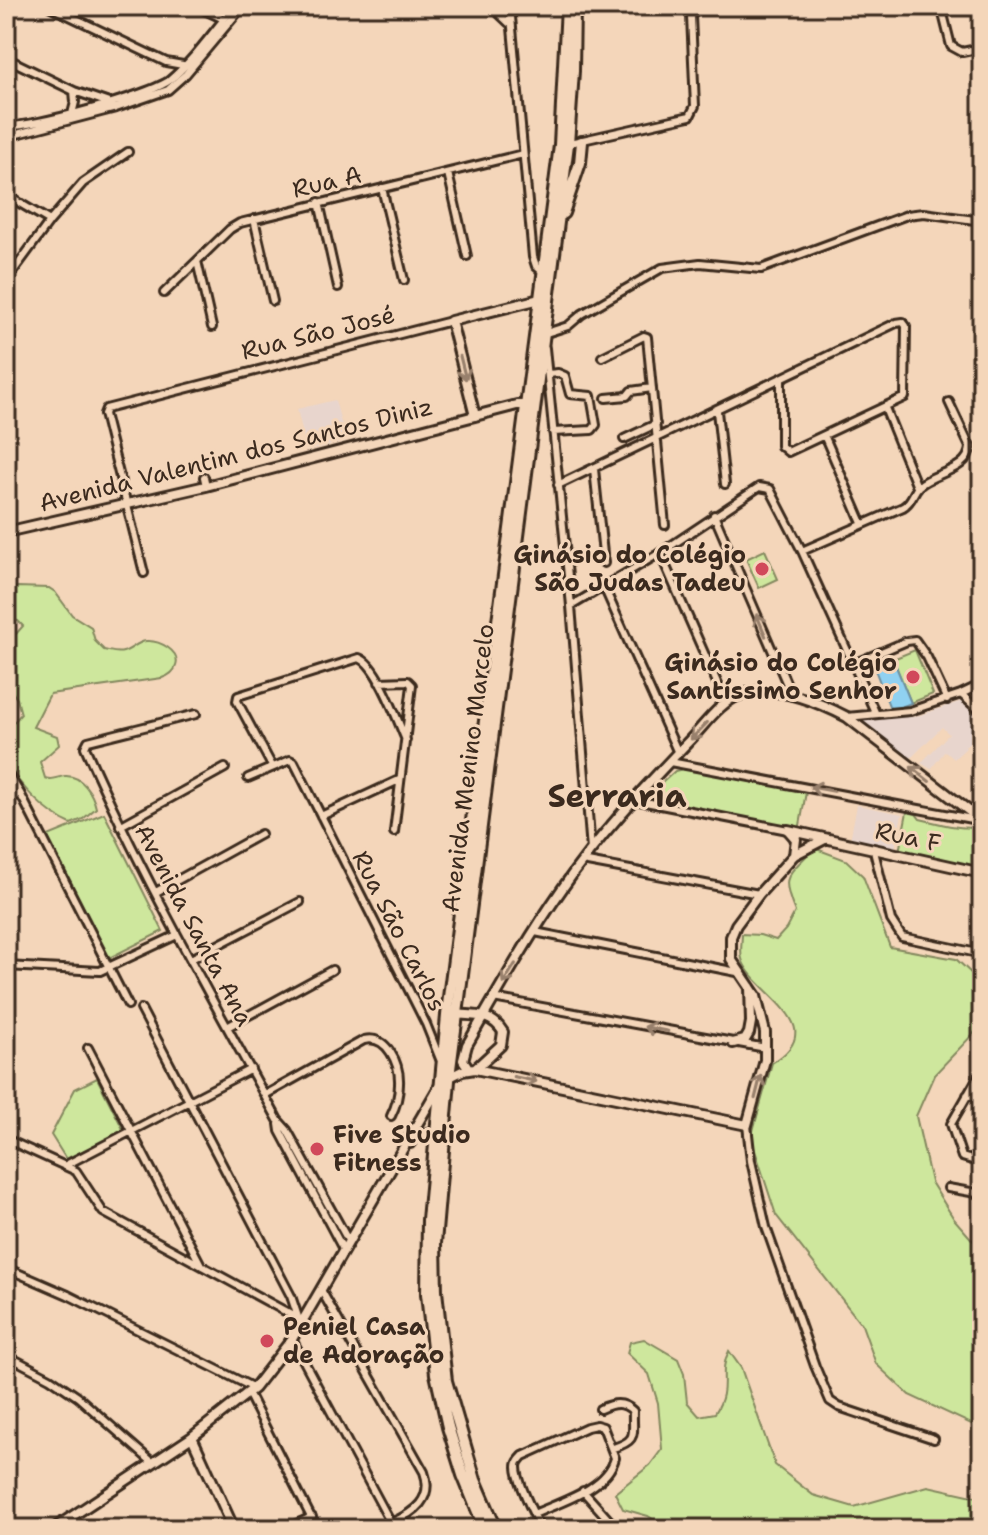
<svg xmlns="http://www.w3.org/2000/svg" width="988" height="1535" font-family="'Shantell Sans',sans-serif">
<rect width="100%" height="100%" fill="#f4d6ba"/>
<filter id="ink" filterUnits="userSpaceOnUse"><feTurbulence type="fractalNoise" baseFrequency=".0125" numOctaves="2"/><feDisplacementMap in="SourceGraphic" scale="16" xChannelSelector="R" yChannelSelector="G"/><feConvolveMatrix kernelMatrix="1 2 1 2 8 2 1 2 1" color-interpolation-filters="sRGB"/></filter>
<g filter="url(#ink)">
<path fill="#e8d5cd" d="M335,400l11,41 -39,10 -10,-42z
M962,701l20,18v17l-17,10 1,2 -12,11 -9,-8 -14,18 -10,-6 28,-29 -7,-7 -33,33 -47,-40 2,-3h50z
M857,805l45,9 -7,35 -45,-9z"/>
<path fill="#cee79d" stroke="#84885e" stroke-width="2" d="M765,550l13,29 -19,9 -13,-29z
M17,587l32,1 6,4 17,23 19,12 4,14 9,9c6,1 12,4 19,2 8,-2 14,-10 23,-11 13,-1 35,10 30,25 -2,7 -8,10 -14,12l-112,16 -17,33 24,9 2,9 -19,17 5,16c9,3 11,-1 20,-2 17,-1 28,18 31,32l-13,11 -12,5c-28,-12 -47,-36 -65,-59l5,-20 -4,-5v-10l14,-16 -4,-15 -11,-16v-38l17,-19 -5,-5 -12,-2v-29z
M915,650l18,44 -22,9 -18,-44z
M683,769l123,23 -7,39 -144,-31 -3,-8 23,-21z
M907,812l9,2 4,5c21,5 41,11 62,8v41l-83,-16z
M104,813l59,118 -58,29 -64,-121z
M814,848l32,12 17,16 27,71 66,12 16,15 6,55 -44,46 -18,41 15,66 23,37 28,32v178l-73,-34 -33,-31 -14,-39 -86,-110 -25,-77 21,-75c63,-38 -20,-70 -30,-104 -2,-6 0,-18 0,-25l18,1 16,5 10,-11 9,-17c-16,-38 -7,-36 19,-64z
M97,1078l27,53 -58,28 -15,-24 24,-46z
M644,1339l34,20 6,15 3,28 12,14 16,-3c17,-26 2,-39 14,-62l12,17 34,97 38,30 41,12 74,-21 54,12v31h-314l-20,-13 -25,-7 -8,-16 35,-28 12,-16 -4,-46 -9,-29 -22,-21 3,-11z"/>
<path fill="#90d1f1" stroke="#6e8e9d" stroke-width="2" d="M893,659l18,44 -20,8 -17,-44z"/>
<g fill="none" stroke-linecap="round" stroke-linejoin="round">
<defs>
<path id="minor" d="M49,6l117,56 17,3
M196,6l28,13
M491,6l18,17
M510,6l23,251 3,9 8,7
M941,6l10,40 11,6 20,-4
M6,58l68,33 35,12
M72,114l3,-12 -1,-11
M6,126c22,3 147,-32 164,-46 25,-21 44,-50 65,-74
M6,134h11l99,-26 52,-18 18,-16 57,-68
M565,144l125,-28 5,-10 -4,-90 9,-10
M448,173l19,83
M382,188l22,92
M6,195l44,26
M319,202l19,85
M254,219l19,82
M197,261l15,66
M6,281l44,-60 33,-38 45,-31
M164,293l66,-64 10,-6 283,-69
M543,334l25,-8 14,-12 80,-46 38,-5 61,6 146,-54 17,-2 58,8
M545,348l26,258 20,244
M602,357l42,-21 3,1 18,188
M548,374l10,-1 7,3 5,18 21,2 5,29 -4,5 -39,2
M606,398l21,-2 4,-5 21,-3
M885,408l32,79
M717,411l8,73
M824,435l38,88
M624,439l32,-15
M594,469l10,94
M204,477l2,9
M558,485l338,-162 7,-1 3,4 -1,71 -117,55 -7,-6v-66
M714,515l78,181
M802,551l101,-44c10,-6 9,-14 16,-21 15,-14 50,-15 51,-39l-21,-45
M660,553l66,150
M144,573l-40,-159 2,-5 345,-88
M604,587l74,166
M571,606l89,-53 99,-66 11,2 32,62 73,161
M853,664l54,-23 8,-1 12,17 20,43
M379,682l29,-1 4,4 -18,147
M961,694l21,19
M196,714l-108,27 -3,6c56,128 126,250 193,373l9,10 62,112
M847,717l63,-6 51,-17 21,-10
M670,762l307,58
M272,766l-35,-65 1,-5 121,-38c18,5 39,64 47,82
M6,771l14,22 108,212
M248,778l42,-18 4,2 132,262 14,35
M6,800l14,-7
M635,800l153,30
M321,816l78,-36
M120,826l105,-58
M874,851l17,69 11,17 80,17
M582,861l177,33
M156,892l105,-58
M535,932l202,40
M191,959l109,-57
M6,966l94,5 77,-36
M493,998l273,50
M141,1009l150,287 7,21
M229,1026l103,-56
M88,1048l113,217
M982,1070l-31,54 11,33 20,6
M6,1085l1,1
M265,1095l99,-55c23,-6 36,24 35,44 0,12 -3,22 -8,32
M967,1095l15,3
M279,1124l1,7 64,120
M747,1125l4,36 15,66 49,139 15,35 9,6 95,32
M6,1139l70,32 27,41 200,109
M66,1165l185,-96
M948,1188l34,6
M6,1268l62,27 186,93
M321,1290l103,182c10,27 -10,41 -33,51
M292,1339l102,190
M6,1355l44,23 28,19 74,65
M248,1393l69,136
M600,1409c13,-6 23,-8 33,2 -1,23 6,29 -20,37
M583,1491l34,38
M534,1514c26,-12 73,-25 81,-56l-12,-31 -7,-2 -9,2 -64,29c-4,5 -6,5 -6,11 0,15 17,48 24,62
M285,1529l27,-12"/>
<path id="tertiary" d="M475,416l-24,-95 89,-22
M6,532l200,-46 311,-81h13
M788,830l194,43
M789,831l7,8 -2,16
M452,1014c21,2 39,-2 51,18l-2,13 -26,24
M733,1043l12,-3 4,-7 2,-11 -1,-35
M469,1069l-6,-9 4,-15c30,-52 60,-106 95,-156 36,-53 82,-101 126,-147 16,-16 32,-41 54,-48 33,-10 76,8 105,23l135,104
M450,1077l12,-6 13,-2 272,56 18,-65v-28l-9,-36 -25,-37v-22l5,-12 23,-31 35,-39 31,-16
M410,1143l4,-7 25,-5
M192,1437l42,92
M53,1529l139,-92 62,-49 38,-49 148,-254"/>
<path id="primary" d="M563,213l17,-50 2,-21
M485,1529l-22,-54 -15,-48 -12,-53 -9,-80 1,-74 20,-215 112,-860 7,-139
M496,1529l-21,-49 -29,-99 -10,-90 -1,-48 15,-174 118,-925 5,-73 1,-65"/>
</defs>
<use href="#minor" stroke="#3b2a1e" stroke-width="12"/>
<use href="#tertiary" stroke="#3b2a1e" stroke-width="14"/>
<use href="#primary" stroke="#3b2a1e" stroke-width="16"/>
<use href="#minor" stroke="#f4d6ba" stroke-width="6"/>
<use href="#tertiary" stroke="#f4d6ba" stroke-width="8"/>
<use href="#primary" stroke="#f4d6ba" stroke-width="10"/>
</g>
<defs><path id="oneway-shaft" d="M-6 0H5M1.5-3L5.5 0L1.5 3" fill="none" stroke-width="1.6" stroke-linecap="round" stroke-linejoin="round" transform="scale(2)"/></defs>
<g stroke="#98806c">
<use href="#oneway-shaft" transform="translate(463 368) rotate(76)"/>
<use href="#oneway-shaft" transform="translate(761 625) rotate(-113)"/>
<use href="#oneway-shaft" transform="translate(699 731) rotate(134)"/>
<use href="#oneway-shaft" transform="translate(920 774) rotate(-142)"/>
<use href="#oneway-shaft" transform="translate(822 789) rotate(-169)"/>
<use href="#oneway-shaft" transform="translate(509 974) rotate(122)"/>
<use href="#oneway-shaft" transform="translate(656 1029) rotate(-169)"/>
<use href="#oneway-shaft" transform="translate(525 1079) rotate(12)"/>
<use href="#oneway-shaft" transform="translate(758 1087) rotate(-76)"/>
</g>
</g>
<g fill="#d1495b" stroke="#f4d6ba" stroke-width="3">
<circle cx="762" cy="569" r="8"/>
<circle cx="913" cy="677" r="8"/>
<circle cx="317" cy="1149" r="8"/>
<circle cx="267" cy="1341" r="8"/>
</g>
<g text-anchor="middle" stroke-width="6" stroke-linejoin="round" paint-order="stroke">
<g font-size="24" fill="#3b2a1e" stroke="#f4d6ba">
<text transform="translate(327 182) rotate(-13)" y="8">Rua A</text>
<text transform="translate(318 333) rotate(-14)" y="8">Rua São José</text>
<text transform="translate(236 455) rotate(-14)" y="8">Avenida Valentim dos Santos Diniz</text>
<text transform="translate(468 768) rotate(-83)" y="8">Avenida Menino Marcelo</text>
<text transform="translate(908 837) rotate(12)" y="8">Rua F</text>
<text transform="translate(194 925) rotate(62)" y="8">Avenida Santa Ana</text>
<text transform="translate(399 931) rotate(63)" y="8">Rua São Carlos</text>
</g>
<g font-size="24" font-weight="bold" fill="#3b2a1e" stroke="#f4d6ba" text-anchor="end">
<text x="746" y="563">Ginásio do Colégio<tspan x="746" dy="28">São Judas Tadeu</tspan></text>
<text x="897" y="671">Ginásio do Colégio<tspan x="897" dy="28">Santíssimo Senhor</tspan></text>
<text x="333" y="1143" text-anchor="start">Five Studio<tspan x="333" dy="28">Fitness</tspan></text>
<text x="283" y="1335" text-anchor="start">Peniel Casa<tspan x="283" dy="28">de Adoração</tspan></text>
</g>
<g font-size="32" font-weight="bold" fill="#3b2a1e" stroke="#f4d6ba">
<text x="617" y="807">Serraria</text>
</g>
</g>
<rect width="988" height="1535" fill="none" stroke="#f4d6ba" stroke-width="32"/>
<rect x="16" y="16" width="956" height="1503" fill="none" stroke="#3b2a1e" stroke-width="3" filter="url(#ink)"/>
</svg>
